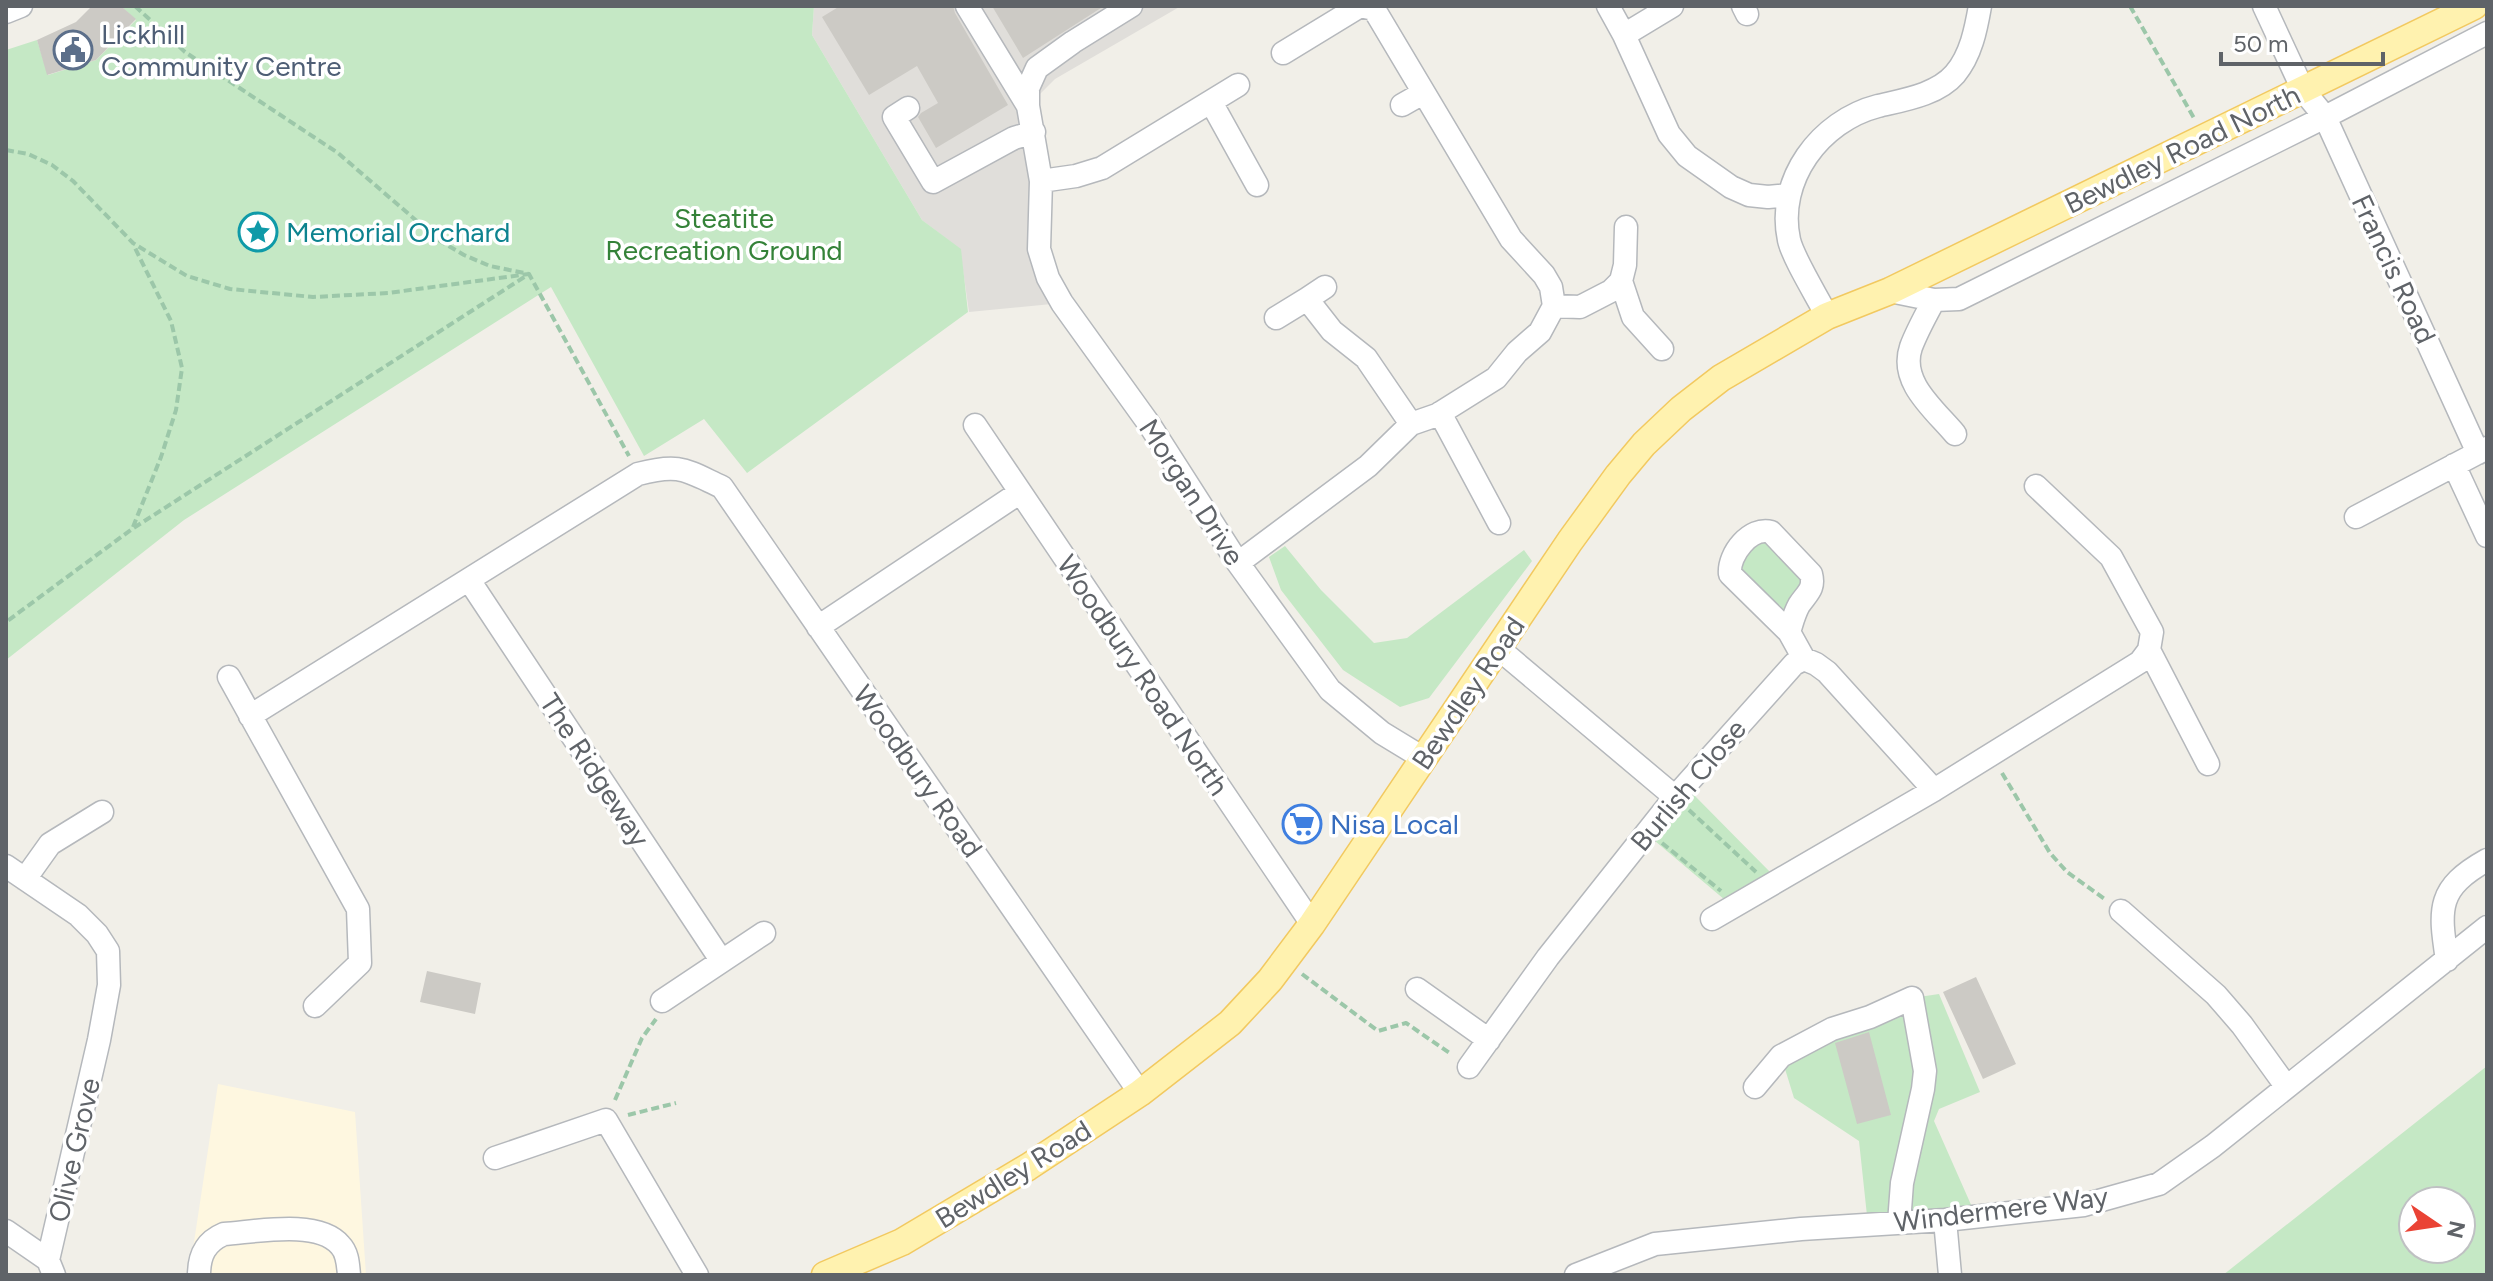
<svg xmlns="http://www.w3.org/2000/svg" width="2493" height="1281" font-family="Figtree,sans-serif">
<rect width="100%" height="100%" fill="#f1efe8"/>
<path fill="#fef7e0" d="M218,1084l137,28 11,163h-177z"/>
<path fill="#e0deda" d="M814,6h367l-126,73 -27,27 11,143 23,54 -93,9 -9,-63 -38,-29 -110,-185z"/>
<path fill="#c5e8c5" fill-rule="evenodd" d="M121,6h693l-2,29 110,185 39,29 7,63 -221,161 -43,-54 -60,37 -93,-169 -367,233 -178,140v-610l31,-10 11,35 48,-15 40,-40z
M1755,532l56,42 -22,58 -59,-58z
M1285,546l36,44 53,53 33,-5 117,-88 8,11 -103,137 -29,9 -57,-37 -62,-80 -12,-33z
M1693,794l78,79 -46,27 -70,-59z
M1939,994l41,98 -41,17 -5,12 42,95 -108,9 -9,-84 -65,-43 -13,-42 131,-58z
M2487,1066v209h-264zM2413,1201h48v48h-48z"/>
<path fill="#cccac5" d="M92,6h29l15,13 -40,41 -49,15 -10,-35 39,-18z
M840,6h113l2,7 53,92 -72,43 -18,-31 3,-4 17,-10 -21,-37 -48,29 -47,-78z
M992,6h112l-81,52z
M427,971l54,12 -6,31 -55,-12z
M1976,977l40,87 -33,15 -40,-87z
M1869,1032l22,83 -34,9 -22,-81z"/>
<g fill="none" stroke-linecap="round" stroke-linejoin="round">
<defs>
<path id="minor" d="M967,6l61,100
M1131,6l-58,36 -36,26 -9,20v18l13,75 -2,68 9,29 14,25 87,121 89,139 92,127 52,43 41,25
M1608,6l16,29 45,99 18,22 44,31 18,8 19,2 21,-2
M1743,6l4,8
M2264,6l39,84 22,27 153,336
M6,12l15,-6
M1624,35l48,-29
M1211,102l46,83
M1402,105l21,-12
M908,108l-14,9 39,65 81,-44 20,-6
M1041,181l35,-5 26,-8 136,-83
M1621,281l12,36 29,32
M1325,287l-18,12 25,32 34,27 45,66
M1890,291l44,9 25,-1 366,-182 162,-84
M1934,300c-8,15 -17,31 -23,47 -12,35 23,62 44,87
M1554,306l26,1 31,-16 10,-10 4,-16 1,-38
M1827,316c-9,-18 -34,-58 -38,-76 -13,-60 31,-119 89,-134 25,-6 59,-11 77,-32 16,-19 21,-45 25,-68
M1276,318l31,-19
M1440,413l59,110
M975,425l337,499
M2454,465l33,71
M2356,517l131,-69
M1238,563l130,-97 43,-42 26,-9 59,-37 21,-26 23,-20 14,-26 -3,-19 -7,-12 -33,-36 -137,-230 -14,-3 -77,47
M469,580l252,380
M818,627l201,-134
M1789,632c3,-9 5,-18 10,-27 8,-12 16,-16 12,-31l-40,-42c-20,-6 -43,22 -41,42l59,58 15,27
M1499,649l176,148
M2149,650l59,114
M229,677l129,232 2,54 -45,43
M250,716l388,-242c42,-11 47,-4 84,13l418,606
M6,866l72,49 19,19 11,17 1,34 -10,55 -51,220
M25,879l25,-35 52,-32
M2121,911l95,84 26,30 44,61
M1712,919l222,-129 206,-128 9,-12 3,-18 -41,-75 -75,-71
M2447,960c-8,-52 -10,-72 40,-100
M1417,989l72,51
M662,1001l102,-68
M1469,1067l79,-110 127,-160 119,-133 10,-5 12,5 11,8 107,118
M1755,1087l26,-31 51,-27 38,-12 42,-19 13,73 -2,18 -21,94 -3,40
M495,1158l111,-38 91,155
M1945,1220l5,55
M6,1231l42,29 6,15
M199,1275c0,-19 6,-33 25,-41 31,-2 94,-15 116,11 8,8 8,20 9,30
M1576,1275l79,-31 146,-15 144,-9 139,-15 75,-21 54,-38 274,-219"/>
<path id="major" d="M825,1275l77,-33 126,-75 112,-74 90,-70 40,-43 42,-56 258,-383 48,-66 26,-31 37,-35 40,-31 106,-62 63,-25 584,-285"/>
</defs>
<use href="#minor" stroke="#b5b8bc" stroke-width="25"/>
<use href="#major" stroke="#f2c960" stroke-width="29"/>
<path stroke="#9cc7a9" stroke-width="4" stroke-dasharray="8 4" stroke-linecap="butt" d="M135,6l50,46 153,101 102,88 24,14 26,11 39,8 100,182
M2130,6l64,112
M6,150l22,4 24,11 21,16 60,62 54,33 43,13 83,8 75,-4 141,-19 -397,255 -126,93
M133,527l28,-70 15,-47 6,-42 -11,-47 -37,-75
M2002,773l48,80 17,19 39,28
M1689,810l67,62
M1662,843l59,48
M1302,974l76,57 28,-8 45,31
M615,1100l27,-62 14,-19
M628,1115l48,-12"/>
<use href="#minor" stroke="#fff" stroke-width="22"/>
<use href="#major" stroke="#fff2af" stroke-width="26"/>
</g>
<defs>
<symbol id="civic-ring" viewBox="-11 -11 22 22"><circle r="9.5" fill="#fff" stroke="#5c6f8a" stroke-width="1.5"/><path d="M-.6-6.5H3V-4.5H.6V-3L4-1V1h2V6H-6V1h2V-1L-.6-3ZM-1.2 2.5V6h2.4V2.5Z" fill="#5c6f8a"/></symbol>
<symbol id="sight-ring" viewBox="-11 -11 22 22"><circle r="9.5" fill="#fff" stroke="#0f9aa8" stroke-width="1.5"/><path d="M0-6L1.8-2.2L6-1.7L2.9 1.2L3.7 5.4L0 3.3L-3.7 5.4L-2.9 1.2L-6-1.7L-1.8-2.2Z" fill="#0f9aa8"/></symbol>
<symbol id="supermarket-ring" viewBox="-11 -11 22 22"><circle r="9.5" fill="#fff" stroke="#3f7fe0" stroke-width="1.5"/><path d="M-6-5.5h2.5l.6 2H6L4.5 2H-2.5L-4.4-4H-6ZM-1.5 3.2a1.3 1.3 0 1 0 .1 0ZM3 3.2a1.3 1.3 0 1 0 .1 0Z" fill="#3f7fe0"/></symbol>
</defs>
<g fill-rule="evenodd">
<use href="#civic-ring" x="51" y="28" width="44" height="44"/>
<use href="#sight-ring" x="236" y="210" width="44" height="44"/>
<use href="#supermarket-ring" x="1280" y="802" width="44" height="44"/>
</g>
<g text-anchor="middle" stroke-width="7" stroke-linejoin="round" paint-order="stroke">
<g font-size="28" fill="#4e5e75" stroke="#fff" text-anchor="start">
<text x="101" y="44">Lickhill<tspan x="101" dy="32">Community Centre</tspan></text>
</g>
<g font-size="28" fill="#5f6368" stroke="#fff">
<text transform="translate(2182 149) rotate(-26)" y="10">Bewdley Road North</text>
<text transform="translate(2394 269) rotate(65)" y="10">Francis Road</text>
<text transform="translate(1192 492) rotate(57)" y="10">Morgan Drive</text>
<text transform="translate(1143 675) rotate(56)" y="10">Woodbury Road North</text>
<text transform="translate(1468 693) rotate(-56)" y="10">Bewdley Road</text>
<text transform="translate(595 770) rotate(57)" y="10">The Ridgeway</text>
<text transform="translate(918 771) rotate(55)" y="10">Woodbury Road</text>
<text transform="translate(1688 785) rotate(-50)" y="10">Burlish Close</text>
<text transform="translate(74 1150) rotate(-77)" y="10">Olive Grove</text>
<text transform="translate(1013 1174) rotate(-32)" y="10">Bewdley Road</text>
<text transform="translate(2001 1209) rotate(-7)" y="10">Windermere Way</text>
</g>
<g font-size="28" fill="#348238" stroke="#fff">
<text x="724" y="228">Steatite<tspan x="724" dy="32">Recreation Ground</tspan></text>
</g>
<g font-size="28" fill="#0d838f" stroke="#fff" text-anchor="start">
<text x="286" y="242">Memorial Orchard</text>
</g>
<g font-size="28" fill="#366cbe" stroke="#fff" text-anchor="start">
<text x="1330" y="834">Nisa Local</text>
</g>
</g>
<rect width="2493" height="1281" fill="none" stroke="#5f6368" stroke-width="16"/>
<g transform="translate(2437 1225) rotate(103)"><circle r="38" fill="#ffffff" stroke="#bfc1c3" stroke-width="2"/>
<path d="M0-6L14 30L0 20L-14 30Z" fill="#ea4335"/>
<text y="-12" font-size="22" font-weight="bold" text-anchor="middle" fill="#5f6368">N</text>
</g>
<path d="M2221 52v12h162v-12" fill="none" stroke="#5f6368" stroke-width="4"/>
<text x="2233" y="52" font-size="24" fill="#5f6368" stroke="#ffffff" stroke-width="6" paint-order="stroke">50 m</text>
</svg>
